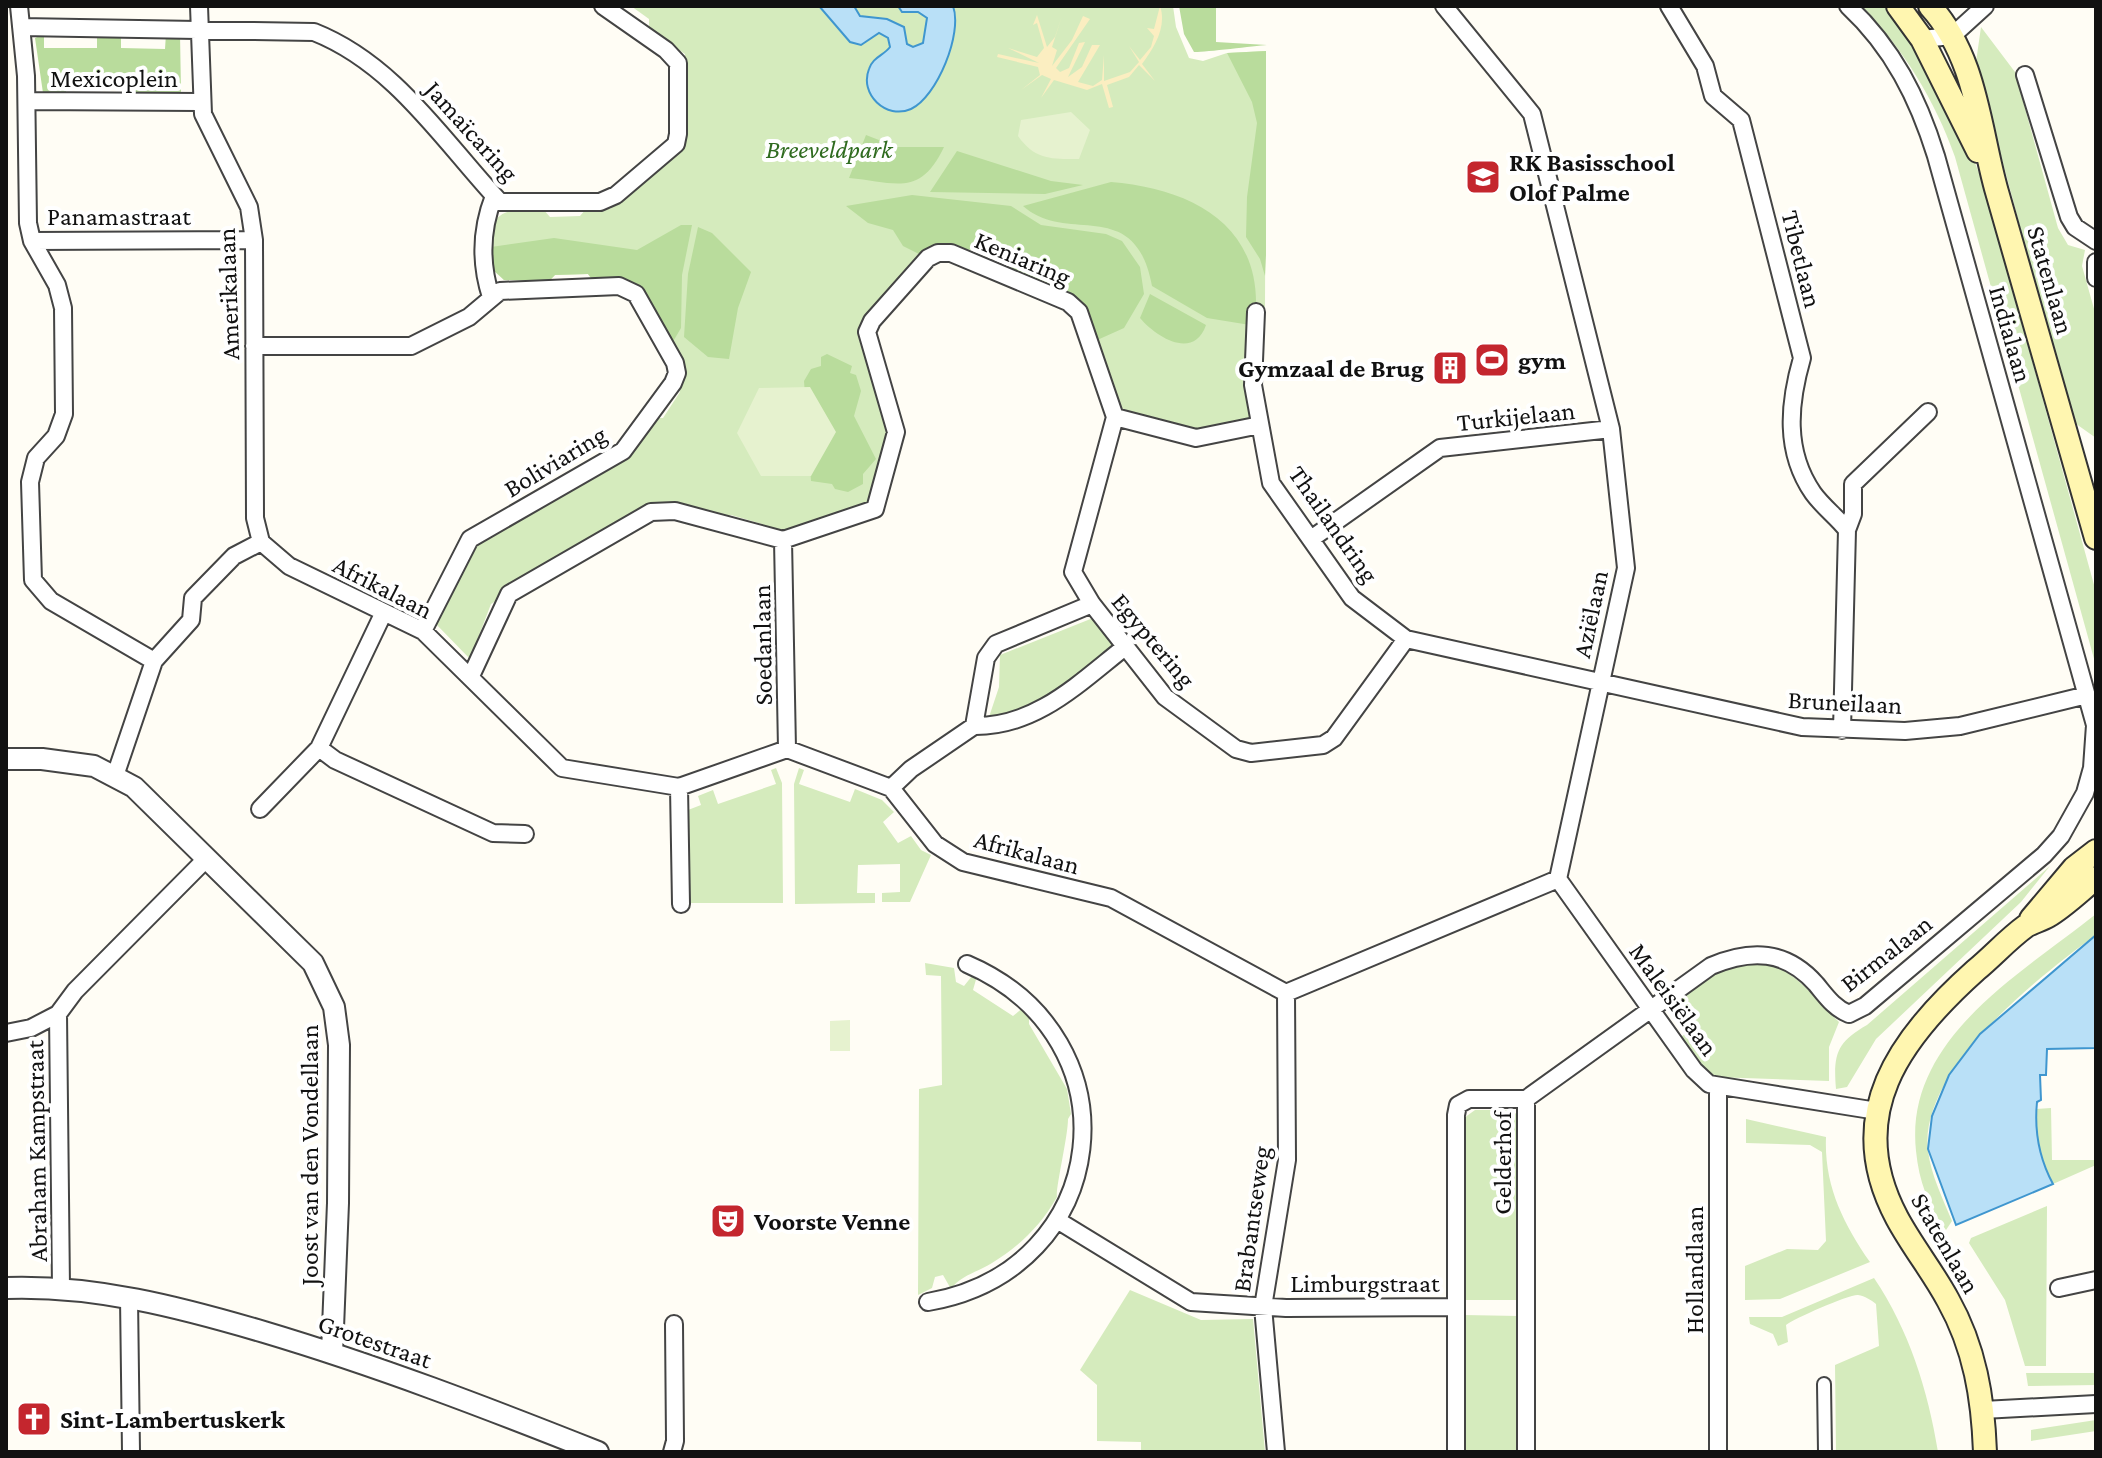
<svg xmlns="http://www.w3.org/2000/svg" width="2102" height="1458" font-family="'Crimson Pro',serif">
<rect width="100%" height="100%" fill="#fffdf5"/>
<path fill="#d5ebbd" d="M631,6h542l3,21 13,31 14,3 24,-8 39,-2 -1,256h-15l2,106 -3,5c-28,23 -107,10 -131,-13l-34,-94 -69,-37 -5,-10 -37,-15 -10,3 -19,-5 -76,70 23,105 -21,84 -59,15 -4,7 -15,5 -26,-3 -4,-6 -31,-9 -8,4 -53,-15 -15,1 -164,99 -21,55 -36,-37 36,-77 158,-91 26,-36h9l17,-26 -41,-102 -45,-8 -6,-8 -33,1 -6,6 -45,-1 -13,-16c-2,-50 3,-55 52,-55l7,8 30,-1 6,-7h24l75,-63v-92l-36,-24v-11z
M1862,6h24l36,46 31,56 30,75 113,409v74l-141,-509c-20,-57 -52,-108 -93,-151z
M1981,27l34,45 43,156 10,17 17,5 -3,16 14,50v122l-24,-17 -96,-359z
M1093,618l22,28 -80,61 -49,19 13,-39 1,-32z
M776,768l6,15 1,120h-94l-1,-93 13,-5 -3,-9 15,-6 5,14 58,-20 -5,-14z
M799,768l5,2 -5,14 51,18 5,-13 27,11 12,12 -11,10 15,21 13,-7 10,14 10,5 -21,47h-28v-9l18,-1v-28l-42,1 -1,28h18v10l-80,1 -1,-120z
M2050,866l-29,36 -145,137 -29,48 -11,2c-3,-35 1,-47 31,-64z
M2096,914v21c-58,42 -178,136 -168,216 3,24 15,48 24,70l-6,9c-18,-24 -27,-49 -30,-79 -12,-112 105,-177 180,-237z
M1763,961c36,12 50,36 76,61l-10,25v34l-115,-4 -10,-8 -23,-32 5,-4 -10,-14 4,-14 -3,-5 47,-32z
M925,963l29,5 2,14 8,4 8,-10h5l-4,14 40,26 11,-9 5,5v12l38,65 4,25 -3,5c0,18 -13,71 -11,78 -16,28 -37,49 -65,66 -14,9 -31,12 -41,26l-8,-14 -8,2 -3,11 -14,7 1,-206 23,-4 -1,-109 -15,-1z
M2051,1108l1,52h44v5l-43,19c-13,-24 -17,-47 -17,-75z
M1475,1110h32l10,4 1,6 1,180h-55v-182z
M1746,1119l80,18c-2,48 17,86 44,125l-90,37 -35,1v-34l42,-17 31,1 8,-9 -4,-89 -12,-7 -64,-2z
M2047,1206l-1,160h-21l-20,-66 -36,-57 2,-5z
M1874,1278c35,52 54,112 64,174h-102l-1,-87 44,-19 -3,-42c-5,-4 -11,-8 -18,-9 -8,-1 -65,24 -72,30l2,17 -10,4 -5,-12 -23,-10 -1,-7h33z
M1130,1290l71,30 52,-1 12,133h-124v-10l-44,-1v-56l-17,-15z
M1464,1315l55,1v136h-55z
M2026,1373h70v12l-68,1z
M2096,1420v11l-65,10v-11z"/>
<path fill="#b9dc9c" d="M1179,6h37v36l51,3c-13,1 -69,8 -73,7l-10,-18z
M44,34v14h53v-14h24v14l44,1 1,-15h14l1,59h-56l-1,-14h-58v14h-23l-8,-55z
M1266,51v204l-1,21 -5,-17 -14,-22 1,-40 10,-74 -5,-21 -25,-49z
M866,135l31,12h47c-24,51 -49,35 -95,31z
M957,151l94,30 32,4 -38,9 -115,-2z
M1111,182c75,6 147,39 145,124l-6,1v18l-43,-7 -55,-32c-17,-92 -84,-40 -129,-80z
M912,195l99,11 30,19 65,9 16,7 18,26 4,27 -20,34 -29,13 -11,-30 -69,-37 -5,-10 -37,-15 -50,7 -20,-10 -10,-16 -25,-7 -22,-17z
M681,225h11l-10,50 -1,53 -10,17 -32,-55 -45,-8 -6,-8 -33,1 -6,6 -45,-1 -11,-10 -2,-23 63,-9 83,12z
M698,227l14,6 39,39 -13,36 -9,51 -21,-2 -24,-20 4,-63z
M1150,294l56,31c-12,35 -49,13 -66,-7z
M827,354l25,12 -2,7 6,2 5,16 -7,25 22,43 -13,15v10l-15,8 -13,-3 -3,-5 -21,-3 -7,-100 7,-12 10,-3v-9z"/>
<path fill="#fbeec1" d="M1160,6c7,20 -5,41 -18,58l13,17 -16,-16 -10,12 -22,8 6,22 -4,1 -7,-24 -15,6 -33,-10 -13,18 10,-19 -9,-4 -21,15 19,-15 -2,-8 -41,-10 1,-3 41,9 -31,-15 29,9 7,-9 -7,-25 -4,2 4,-10 10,32 8,-10 7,-21 -10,31 5,3 -5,16 20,-26 11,-24 7,3 -34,49 4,4 9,-4 10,-25 6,-1 -17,35 14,-10 10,-22h8l-22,37 15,4 9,-6 2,-25v26l26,-9 9,-10 -10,-16 11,14 11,-13 3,-11 -7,-8 7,1z"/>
<path fill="#e6f2cf" d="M1071,112l19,18 -11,29c-28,0 -44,1 -61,-23l3,-16z
M810,387l26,45 -25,44h-50l-24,-43 22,-45z
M850,1020v31h-20v-30z"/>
<path fill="#b9e0f7" stroke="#3f96cf" stroke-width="2" d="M819,6h35l6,10 27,3 17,8 3,17 6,3 10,-4 4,-25 -9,-6h-16l-4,-6h55c10,27 -16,91 -42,103 -25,11 -52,-15 -42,-40 4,-12 14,-13 21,-22l-2,-9 -9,-5 -18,12 -11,-3z
M2096,935v113l-49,1 -1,26h-6l1,25 -4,2c-3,30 2,56 16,82l-97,41 -28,-76 4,-33 17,-41 31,-41z"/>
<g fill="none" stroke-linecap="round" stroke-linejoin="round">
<defs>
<path id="pedestrian" d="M1824,1384l1,68"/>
<path id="minor" d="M19,6l7,70 2,147 4,18 25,44 6,23 1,106 -8,22 -20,22 -6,24 3,98 18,21 103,60
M199,6l4,108 46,93 5,33 1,278 6,24
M1669,6l36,60 8,30 28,24 61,238c-13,45 -18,93 11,135 10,14 24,24 34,37
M21,27l293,5c81,32 129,109 186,170h100l16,-7 60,-51 2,-10v-71l-12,-13 -63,-44
M1922,39l30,-3 33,-30
M2025,75l44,142 6,10 21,14
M27,101l173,1
M32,241l222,-1
M2096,262v16
M491,297c-11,-34 -10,-68 3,-101
M1256,312l-3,73 18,98 81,115 54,41 396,88 103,4 55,-5 127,-31
M254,346h157l58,-29 31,-26 119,-5 17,8 39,69 2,10 -4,10 -50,68 -153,88 -47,92
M1115,417l-42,155 19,32 73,93 71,52 15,4 72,-8 11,-7 72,-99
M1115,417l81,21 64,-13
M1311,539l129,-91 171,-19
M783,540l4,209
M261,542l28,24 134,65 139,137 117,19 108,-38 104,39 44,56 28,18 148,36 175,95
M384,612l-65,136 16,12 158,73 32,1
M471,676l38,-82 142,-82 24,-1 108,29 92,-31 21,-77 -29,-100 5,-11 56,-63 10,-5h13l117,49 11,10 36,105
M974,726c62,1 105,-43 151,-79
M1842,730l5,-200 6,-16v-30l75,-72
M115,776l39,-115 37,-41 2,-22 41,-42 27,-14
M679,787l2,117
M891,788l20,-19 63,-43 12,-68 10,-14 96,-40
M260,809l59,-61
M1558,879l136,191 15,14 168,27
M1286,993l272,-114 68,-311 -15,-139 -79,-315 -88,-108
M6,1033l25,-5 27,-14
M1526,1099l185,-133c40,-17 75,-16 105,18 10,12 18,24 33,30l16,-8 179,-151 17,-19 24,-43 7,-25 3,-43 -159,-569c-18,-58 -43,-108 -88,-150
M1057,1220l134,82 95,6 170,-1
M61,1288l-3,-274 17,-23 132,-133
M2059,1288l37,-8
M129,1298l2,154
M928,1302c185,-32 211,-264 39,-338
M1983,1410l113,-6
M672,1452l3,-11 -1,-117
M1276,1452l-13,-145 24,-147 -1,-167
M1456,1452v-337l2,-10 11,-6h57v353
M1718,1452v-364"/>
<path id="tertiary" d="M6,759h36l52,7 40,21 179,176 21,44 5,38 -1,158 -6,150
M6,1288c89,-3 173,19 258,44 114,34 223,76 334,120"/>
<path id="secondary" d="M1898,6l24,33 56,112
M1930,6c47,52 49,123 67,186 33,116 67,231 99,346
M2031,919l43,-51 22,-17
M1985,1452c-2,-54 -10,-104 -37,-152 -15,-28 -36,-54 -51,-82 -55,-103 3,-180 79,-248 17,-14 32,-31 50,-44 7,-4 15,-6 22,-10 17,-10 33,-26 48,-38"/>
</defs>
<use href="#pedestrian" stroke="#444" stroke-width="16"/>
<use href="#minor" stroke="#444" stroke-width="20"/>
<use href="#tertiary" stroke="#444" stroke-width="24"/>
<use href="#secondary" stroke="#333" stroke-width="26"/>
<use href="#pedestrian" stroke="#fff" stroke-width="12"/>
<use href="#minor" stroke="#fff" stroke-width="16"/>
<use href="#tertiary" stroke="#fff" stroke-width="20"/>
<use href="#secondary" stroke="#fff6b0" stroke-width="22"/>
</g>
<defs>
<symbol id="school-square" viewBox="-11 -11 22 22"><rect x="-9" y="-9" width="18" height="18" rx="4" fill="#c4262e" stroke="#fff"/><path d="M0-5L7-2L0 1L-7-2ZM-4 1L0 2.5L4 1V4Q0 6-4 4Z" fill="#fff"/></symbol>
<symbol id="stadium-square" viewBox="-11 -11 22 22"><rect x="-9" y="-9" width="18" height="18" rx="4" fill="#c4262e" stroke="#fff"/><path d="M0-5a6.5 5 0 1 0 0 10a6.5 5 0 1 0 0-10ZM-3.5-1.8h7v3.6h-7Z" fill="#fff"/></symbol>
<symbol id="building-square" viewBox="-11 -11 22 22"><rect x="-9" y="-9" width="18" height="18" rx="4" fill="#c4262e" stroke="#fff"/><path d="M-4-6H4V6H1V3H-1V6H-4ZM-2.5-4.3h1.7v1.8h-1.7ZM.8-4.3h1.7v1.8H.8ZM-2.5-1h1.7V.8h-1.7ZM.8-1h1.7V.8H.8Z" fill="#fff"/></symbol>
<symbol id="theatre-square" viewBox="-11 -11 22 22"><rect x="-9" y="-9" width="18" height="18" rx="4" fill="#c4262e" stroke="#fff"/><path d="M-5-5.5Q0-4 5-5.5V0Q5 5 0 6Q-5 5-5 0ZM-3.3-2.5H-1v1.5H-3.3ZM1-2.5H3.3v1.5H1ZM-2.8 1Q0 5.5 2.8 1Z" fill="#fff"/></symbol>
<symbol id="church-square" viewBox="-11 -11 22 22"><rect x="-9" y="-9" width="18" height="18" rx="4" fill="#c4262e" stroke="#fff"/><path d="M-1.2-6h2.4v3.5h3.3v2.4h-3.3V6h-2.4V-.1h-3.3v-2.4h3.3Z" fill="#fff"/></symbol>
</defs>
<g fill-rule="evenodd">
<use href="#school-square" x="1463" y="157" width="40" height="40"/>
<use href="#stadium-square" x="1472" y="340" width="40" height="40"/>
<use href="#building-square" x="1430" y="348" width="40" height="40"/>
<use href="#theatre-square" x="708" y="1201" width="40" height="40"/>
<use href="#church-square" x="14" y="1399" width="40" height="40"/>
</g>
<g text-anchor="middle" stroke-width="8" stroke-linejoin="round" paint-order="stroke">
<g font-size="26" fill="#111" stroke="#fff">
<text x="114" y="87">Mexicoplein</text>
<text transform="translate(472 131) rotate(48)" y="9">Jamaïcaring</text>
<text x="119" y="225">Panamastraat</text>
<text transform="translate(1023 258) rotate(23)" y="9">Keniaring</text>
<text transform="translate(1802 259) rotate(76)" y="9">Tibetlaan</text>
<text transform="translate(2051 280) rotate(74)" y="9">Statenlaan</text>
<text transform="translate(228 294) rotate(-92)" y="9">Amerikalaan</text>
<text transform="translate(2011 334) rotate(74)" y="9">Indialaan</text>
<text transform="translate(1516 416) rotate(-6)" y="9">Turkijelaan</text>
<text transform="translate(555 461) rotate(-31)" y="9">Boliviaring</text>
<text transform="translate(1334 524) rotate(55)" y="9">Thailandring</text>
<text transform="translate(383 587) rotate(27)" y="9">Afrikalaan</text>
<text transform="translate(1590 614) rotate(-78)" y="9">Aziëlaan</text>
<text transform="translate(1154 640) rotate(50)" y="9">Egyptering</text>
<text transform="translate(762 645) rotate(-91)" y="9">Soedanlaan</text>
<text transform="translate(1845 702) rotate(3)" y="9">Bruneilaan</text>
<text transform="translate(1027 852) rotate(15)" y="9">Afrikalaan</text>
<text transform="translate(1886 953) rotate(-38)" y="9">Birmalaan</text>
<text transform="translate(1674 999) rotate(54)" y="9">Maleisiëlaan</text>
<text transform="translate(36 1151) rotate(-91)" y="9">Abraham Kampstraat</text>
<text transform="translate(309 1155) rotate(-90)" y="9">Joost van den Vondellaan</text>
<text transform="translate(1502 1163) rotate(-90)" y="9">Gelderhof</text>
<text transform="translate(1251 1219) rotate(-82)" y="9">Brabantseweg</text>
<text transform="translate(1946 1243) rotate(60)" y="9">Statenlaan</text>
<text transform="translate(1694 1270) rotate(-90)" y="9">Hollandlaan</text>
<text x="1365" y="1292">Limburgstraat</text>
<text transform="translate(375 1341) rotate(19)" y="9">Grotestraat</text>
</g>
<g font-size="26" font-style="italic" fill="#2f6b1f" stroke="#fff">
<text x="829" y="158">Breeveldpark</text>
</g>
<g font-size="26" font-weight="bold" fill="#111" stroke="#fff" text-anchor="start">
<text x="1509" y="171">RK Basisschool<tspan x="1509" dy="30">Olof Palme</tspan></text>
<text x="1518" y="369">gym</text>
<text x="1424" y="377" text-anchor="end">Gymzaal de Brug</text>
<text x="754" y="1230">Voorste Venne</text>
<text x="60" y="1428">Sint-Lambertuskerk</text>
</g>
</g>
<rect width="2102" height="1458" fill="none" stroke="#111111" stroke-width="16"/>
</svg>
